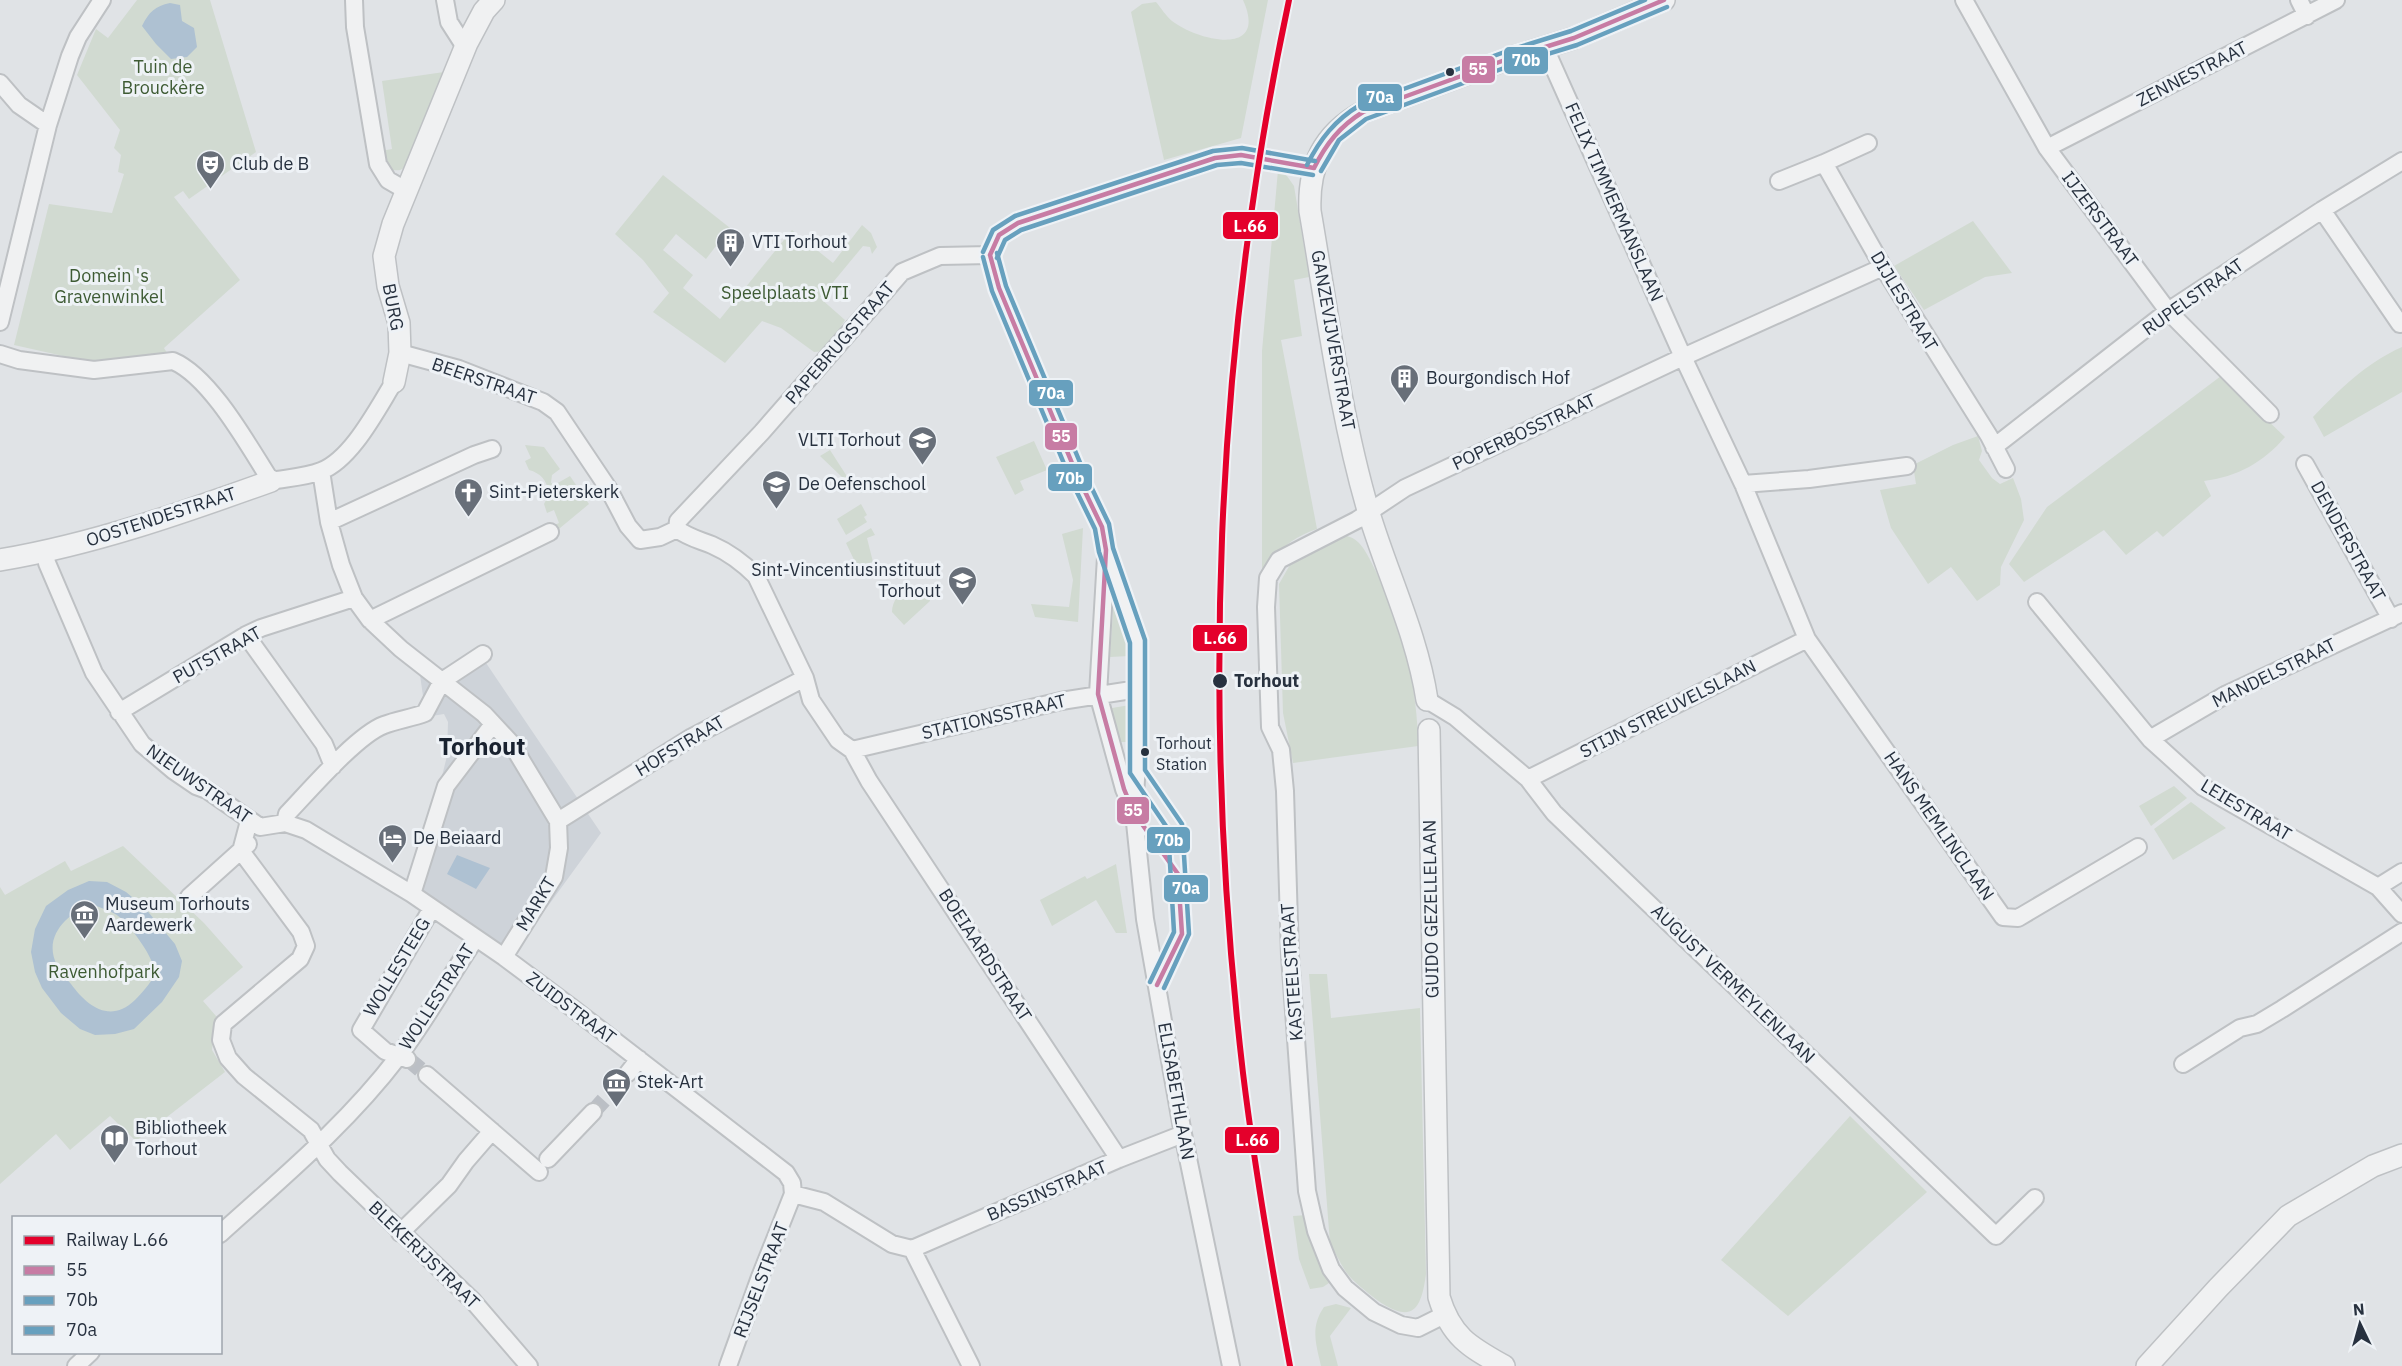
<svg xmlns="http://www.w3.org/2000/svg" width="2402" height="1366" font-family="'IBM Plex Sans',sans-serif">
<rect width="100%" height="100%" fill="#e0e3e6"/>
<path fill="#ced3d9" d="M482,657l119,176 -85,117 -45,-9 -62,-57 27,-84 11,-44 1,-34 -4,-8 -18,3 -6,-42z"/>
<path fill="#d1dad1" d="M137,0h73l46,152 -67,47 -6,-8 -9,6 66,83 -76,68 5,8 -79,6 -76,-17 35,-141 63,9 12,-39 -6,-2 3,-17 -7,-7 6,-18 -43,-55 19,-46 12,9z
M1243,0h25l-27,138 -77,22 -33,-148 11,-8 14,-2c5,6 10,14 16,19 26,20 97,37 71,-21z
M444,72l-34,91c-7,7 -11,9 -21,6l-8,-18 11,-2 -10,-68z
M1278,170l9,6 7,10 15,91 -15,3 8,56 -21,4 36,189c-23,7 -39,22 -55,40v-218z
M663,175l81,64 -15,18 -13,-11 -10,13 -30,-25 -13,16 30,25 -10,13 37,31 72,-89 41,33 29,-38 9,8 6,14 -5,7 -2,-7 -7,-1 -43,52 25,22 -19,31 -12,1 -33,-24 -19,-7 -37,42 -72,-51 16,-19 -26,-33 -28,-26z
M1973,221l39,52 -27,4 -61,33 -30,-44z
M2402,347v45l-78,45 -11,-20c27,-28 53,-54 89,-70z
M2221,376l64,61c-21,25 -48,40 -81,44l7,15 -48,41 -6,-6 -31,24 -22,-25 -80,52 -15,-18 38,-57z
M1978,436l4,15 -3,9 13,18 8,6 13,-6 8,21 3,21 -23,47 -1,18 -23,16 -26,-34 -23,17 -37,-56 -11,-38 36,-6 -3,-19 40,-20z
M1034,441l13,29 -27,11 4,9 -9,5 -19,-38z
M525,445l19,2 16,22 -8,6 -1,8 5,1 14,-8 19,28 -35,29 -15,-1 20,-9 -5,-13 -7,3 -3,-9c9,-15 1,-30 -15,-34l-4,-9 6,-3z
M830,450l18,28h-5l-23,-22z
M861,504l6,11 -3,2 3,5 -21,13 -9,-16z
M871,528l4,7 -8,3 6,24 -16,4 -11,-23z
M1083,528l-5,94 -43,-5 -4,-13 38,3 4,-27 -11,-46z
M1342,535c7,1 12,3 17,8 16,16 45,96 50,120 5,28 9,55 9,83l-125,17 -10,-50 -4,-129 12,-21z
M910,588l18,6 2,7 -26,24 -12,-13c0,-11 8,-21 18,-24z
M1114,597h3l12,59 -19,1z
M1130,705l-1,37h-10l-7,-34z
M2174,786l13,12 -36,28 -12,-20z
M2191,802l35,26 -53,32 -19,-31z
M123,846l81,77 39,44 -40,34 13,15 -4,34 13,22 -89,69 -26,-25 -40,34 -14,-16 -56,50v-297l5,8 60,-34 6,10z
M1116,864l11,69h-11l-20,-33 -44,26 -12,-26 45,-24 2,3z
M1309,974h18l4,44 89,-10 6,266c-5,37 -14,50 -49,26 -11,-9 -23,-17 -31,-28 -6,-9 -11,-20 -16,-29z
M1850,1116l77,76 -139,124 -67,-56z
M1307,1215l25,66 -9,6 -13,2 -11,-30 -6,-43z
M1336,1304l15,4 -21,28 8,30h-17c-5,-22 -11,-39 3,-59z"/>
<path fill="#aec1d2" fill-rule="evenodd" d="M170,3l10,2 2,16 12,7 3,19 -10,10 -16,2 -15,-15 -14,-18c7,-14 13,-20 28,-23z
M457,855l33,13 -14,21 -29,-15z
M89,881l18,1 19,10 18,15 31,37 7,17 -3,16 -17,25 -28,27 -19,5 -20,1 -15,-6 -19,-16 -19,-25 -7,-16 -4,-20 4,-23 11,-23 22,-16zM94,905c10,4 21,7 29,15 9,9 35,42 31,55 -2,7 -14,20 -19,25 -25,24 -48,6 -64,-16 -5,-6 -11,-12 -14,-19 -15,-28 11,-54 37,-60z"/>
<g fill="none" stroke-linecap="round" stroke-linejoin="round">
<path stroke="#bbbfc5" stroke-width="16" stroke-dasharray="16 8" stroke-linecap="butt" d="M408,1059l19,16
M593,1112l35,-39"/>
<defs>
<path id="minor" d="M354,0l1,27 23,137 10,16 19,11
M445,0l4,22 16,25
M1964,0l83,148 121,163 102,103
M2299,0l8,16
M1545,48l138,309 60,127 64,155 196,278 15,1 120,-71
M0,83l19,22 29,20
M2047,148l289,-148
M1824,163l44,-20
M1779,181l45,-18 59,104 106,169 17,33
M2322,210l78,114
M990,255l9,33 78,187 25,52 4,23 32,92v104l-4,67 11,106 38,215 48,232
M990,255l9,-20 19,-12 197,-65 26,-3 73,13
M0,322l48,-197 22,-69 8,-19 24,-37
M400,353l59,16 84,33 14,10 51,76 20,38 12,14 20,-3 17,-8
M0,354l19,6 75,10 79,-9c38,16 76,86 98,120 16,-3 35,-4 50,-10 31,-12 56,-62 73,-89
M1994,447l174,-136 154,-101 80,-49
M2305,464l86,155
M321,471l8,51 12,43 13,33 16,22 31,29 83,65 27,29 47,78 1,27 -5,29 -50,80
M1743,484l66,-5 98,-13
M329,522l145,-67 18,-6
M677,529c12,9 23,11 35,16 16,7 32,19 44,31l49,102 6,22 27,40 14,10 17,31 250,378
M677,529l1,-8 84,-89 140,-160 38,-16 50,-1
M45,552l2,11 47,110 48,71 32,27 22,15 11,4 53,37 25,-4 21,7 106,64 92,63 67,50 215,166 6,10 1,11 -33,83 -32,89
M1106,557l-8,137 26,95 9,21
M2037,602l113,137 53,48 175,100 24,27
M370,620l180,-88
M246,635l78,109 9,22
M1427,700l28,17 73,62 26,34 442,423 39,-38
M119,712l127,-77 15,-7 93,-30
M2150,739l77,-45 175,-81
M852,750l209,-49 77,-12
M1528,779l279,-140
M249,821l-8,30 60,81 5,14 -6,13 -77,65 -2,16 7,18 16,18 67,54 16,29 13,14 133,128 56,65
M558,821l134,-84 113,-59
M285,823l2,-9c22,-23 70,-79 97,-89 13,-5 28,-7 41,-12l17,-32 41,-27
M2378,887l24,-15
M412,894l34,-108 47,-62
M189,897l59,-53
M407,1059l-22,-8 -24,-21 71,-122
M2183,1064l57,-36 17,-4 25,-15 120,-77
M628,1073l11,-14
M427,1075l112,97
M548,1159l45,-47
M793,1194l31,8 68,42 20,5
M400,1233l49,-48 17,-24 26,-30
M220,1234c62,-56 127,-110 178,-177 29,-38 51,-80 78,-119
M912,1249l207,-90 64,-25
M912,1249l59,117
M1444,1315l-26,13 -17,-3 -27,-13 -29,-24 -14,-19 -15,-38 -9,-40 -17,-235 -5,-165 -4,-41 -11,-23 -4,-120 2,-29 11,-18 78,-40 48,-32 278,-131 200,-90
M76,1366l15,-14"/>
<path id="tertiary" d="M394,382l6,-29 -1,-30 -11,-37 -4,-30 9,-32 74,-181 17,-32 10,-11
M0,560c94,-16 182,-47 271,-79
M1427,700c-10,-66 -40,-126 -59,-190 -28,-96 -41,-201 -58,-299 -2,-45 13,-77 53,-99l150,-55 61,-19 90,-38
M1429,730l10,567c12,40 31,50 65,69
M2147,1366l71,-78 70,-72 85,-50 29,-11"/>
</defs>
<use href="#minor" stroke="#bec1c4" stroke-width="20"/>
<use href="#tertiary" stroke="#bec1c4" stroke-width="24"/>
<use href="#minor" stroke="#f0f1f2" stroke-width="16"/>
<use href="#tertiary" stroke="#f0f1f2" stroke-width="21"/>
<defs>
<path id="bus-1" d="M1314,168c12,-24 26,-42 49,-56l150,-55 61,-19 90,-38
M990,255l9,33 78,187 25,52 4,23 -8,144 26,95 10,24 44,61 4,60 -25,51
M990,255l9,-20 19,-12 197,-65 26,-3 73,13"/>
<path id="bus-2" d="M1321,171l18,-31 27,-21 149,-55 62,-19 90,-38
M983,257l9,34 78,187 25,51 4,23 31,91v130l38,56 6,103 -24,50
M997,258l8,-18 16,-10 196,-65 24,-2 72,12"/>
<path id="bus-3" d="M1307,165c13,-26 28,-45 53,-60l150,-55 61,-19 74,-31
M983,252l10,-22 22,-14 198,-65 29,-3 73,13
M997,253l9,33 78,186 25,52 4,24 32,92v130l37,54 7,110 -25,54"/>
</defs>
<use href="#bus-1" stroke="#eef2f6" stroke-width="9"/>
<use href="#bus-2" stroke="#eef2f6" stroke-width="9"/>
<use href="#bus-3" stroke="#eef2f6" stroke-width="9"/>
<use href="#bus-1" stroke="#c77ca4" stroke-width="4.5"/>
<use href="#bus-2" stroke="#67a0be" stroke-width="4.5"/>
<use href="#bus-3" stroke="#67a0be" stroke-width="4.5"/>
<defs>
<path id="rail-1" d="M1289,0c-75,352 -88,716 -46,1073 12,98 29,196 47,293"/>
</defs>
<use href="#rail-1" stroke="#eef2f6" stroke-width="10"/>
<use href="#rail-1" stroke="#e4002b" stroke-width="6"/>
</g>
<defs>
<symbol id="theatre-pin" viewBox="-11 -11 22 30"><path d="M0 17L-7.5 6A9.5 9.5 0 1 1 7.5 6Z" fill="#686f79" stroke="#eef2f6"/><path d="M-5-5.5Q0-4 5-5.5V0Q5 5 0 6Q-5 5-5 0ZM-3.3-2.5H-1v1.5H-3.3ZM1-2.5H3.3v1.5H1ZM-2.8 1Q0 5.5 2.8 1Z" fill="#fff"/></symbol>
<symbol id="building-pin" viewBox="-11 -11 22 30"><path d="M0 17L-7.5 6A9.5 9.5 0 1 1 7.5 6Z" fill="#686f79" stroke="#eef2f6"/><path d="M-4-6H4V6H1V3H-1V6H-4ZM-2.5-4.3h1.7v1.8h-1.7ZM.8-4.3h1.7v1.8H.8ZM-2.5-1h1.7V.8h-1.7ZM.8-1h1.7V.8H.8Z" fill="#fff"/></symbol>
<symbol id="school-pin" viewBox="-11 -11 22 30"><path d="M0 17L-7.5 6A9.5 9.5 0 1 1 7.5 6Z" fill="#686f79" stroke="#eef2f6"/><path d="M0-5L7-2L0 1L-7-2ZM-4 1L0 2.5L4 1V4Q0 6-4 4Z" fill="#fff"/></symbol>
<symbol id="church-pin" viewBox="-11 -11 22 30"><path d="M0 17L-7.5 6A9.5 9.5 0 1 1 7.5 6Z" fill="#686f79" stroke="#eef2f6"/><path d="M-1.2-6h2.4v3.5h3.3v2.4h-3.3V6h-2.4V-.1h-3.3v-2.4h3.3Z" fill="#fff"/></symbol>
<symbol id="hotel-pin" viewBox="-11 -11 22 30"><path d="M0 17L-7.5 6A9.5 9.5 0 1 1 7.5 6Z" fill="#686f79" stroke="#eef2f6"/><path d="M-6-4.5h1.5V1H6V5H4.5V3h-9V5H-6ZM-4 0a1.8 1.8 0 1 1 3.6 0ZM.5 0V-2.5h3Q6-2.5 6 0Z" fill="#fff"/></symbol>
<symbol id="museum-pin" viewBox="-11 -11 22 30"><path d="M0 17L-7.5 6A9.5 9.5 0 1 1 7.5 6Z" fill="#686f79" stroke="#eef2f6"/><path d="M0-6L6-3V-2H-6V-3ZM-5-1h2V3h-2ZM-1-1h2V3h-2ZM3-1h2V3H3ZM-6 4H6V6H-6Z" fill="#fff"/></symbol>
<symbol id="library-pin" viewBox="-11 -11 22 30"><path d="M0 17L-7.5 6A9.5 9.5 0 1 1 7.5 6Z" fill="#686f79" stroke="#eef2f6"/><path d="M-6-4Q-3-5.5-.7-3.5V5Q-3 3-6 4ZM6-4Q3-5.5 .7-3.5V5Q3 3 6 4Z" fill="#fff"/></symbol>
</defs>
<g fill-rule="evenodd">
<use href="#theatre-pin" x="194" y="148" width="33" height="45"/>
<use href="#building-pin" x="714" y="226" width="33" height="45"/>
<use href="#building-pin" x="1388" y="362" width="33" height="45"/>
<use href="#school-pin" x="906" y="424" width="33" height="45"/>
<use href="#school-pin" x="760" y="468" width="33" height="45"/>
<use href="#church-pin" x="452" y="476" width="33" height="45"/>
<use href="#school-pin" x="946" y="564" width="33" height="45"/>
<use href="#hotel-pin" x="376" y="822" width="33" height="45"/>
<use href="#museum-pin" x="68" y="898" width="33" height="45"/>
<use href="#museum-pin" x="600" y="1066" width="33" height="45"/>
<use href="#library-pin" x="98" y="1122" width="33" height="45"/>
</g>
<g fill="#27313f" stroke="#eef2f6" stroke-width="2">
<circle cx="1450" cy="72" r="5"/>
<circle cx="1220" cy="681" r="8"/>
<circle cx="1145" cy="752" r="5"/>
</g>
<g text-anchor="middle" stroke-width="6" stroke-linejoin="round" paint-order="stroke">
<g font-size="16" fill="#27313f" stroke="#eef2f6" text-anchor="start">
<text x="1156" y="749">Torhout<tspan x="1156" dy="21">Station</tspan></text>
</g>
<g font-size="18" fill="#3e5b34" stroke="#eef2f6">
<text x="163" y="73">Tuin de<tspan x="163" dy="21">Brouckère</tspan></text>
<text x="109" y="282">Domein 's<tspan x="109" dy="21">Gravenwinkel</tspan></text>
<text x="785" y="299">Speelplaats VTI</text>
<text x="104" y="978">Ravenhofpark</text>
</g>
<g font-size="18" fill="#27313f" stroke="#eef2f6">
<text transform="translate(2192 74) rotate(-27)" y="6">ZENNESTRAAT</text>
<text transform="translate(1614 202) rotate(66)" y="6">FELIX TIMMERMANSLAAN</text>
<text transform="translate(2100 219) rotate(53)" y="6">IJZERSTRAAT</text>
<text transform="translate(2193 297) rotate(-35)" y="6">RUPELSTRAAT</text>
<text transform="translate(1904 301) rotate(59)" y="6">DIJLESTRAAT</text>
<text transform="translate(393 307) rotate(79)" y="6">BURG</text>
<text transform="translate(1333 340) rotate(80)" y="6">GANZEVIJVERSTRAAT</text>
<text transform="translate(840 343) rotate(-49)" y="6">PAPEBRUGSTRAAT</text>
<text transform="translate(484 381) rotate(19)" y="6">BEERSTRAAT</text>
<text transform="translate(1524 432) rotate(-25)" y="6">POPERBOSSTRAAT</text>
<text transform="translate(161 517) rotate(-18)" y="6">OOSTENDESTRAAT</text>
<text transform="translate(2348 541) rotate(61)" y="6">DENDERSTRAAT</text>
<text transform="translate(217 655) rotate(-29)" y="6">PUTSTRAAT</text>
<text transform="translate(2274 673) rotate(-26)" y="6">MANDELSTRAAT</text>
<text transform="translate(1668 709) rotate(-27)" y="6">STIJN STREUVELSLAAN</text>
<text transform="translate(994 717) rotate(-13)" y="6">STATIONSSTRAAT</text>
<text transform="translate(680 746) rotate(-31)" y="6">HOFSTRAAT</text>
<text transform="translate(199 784) rotate(35)" y="6">NIEUWSTRAAT</text>
<text transform="translate(2246 810) rotate(31)" y="6">LEIESTRAAT</text>
<text transform="translate(1939 826) rotate(55)" y="6">HANS MEMLINCLAAN</text>
<text transform="translate(536 904) rotate(-59)" y="6">MARKT</text>
<text transform="translate(1431 909) rotate(-91)" y="6">GUIDO GEZELLELAAN</text>
<text transform="translate(985 955) rotate(57)" y="6">BOEIAARDSTRAAT</text>
<text transform="translate(397 967) rotate(-59)" y="6">WOLLESTEEG</text>
<text transform="translate(1292 972) rotate(-94)" y="6">KASTEELSTRAAT</text>
<text transform="translate(1733 984) rotate(44)" y="6">AUGUST VERMEYLENLAAN</text>
<text transform="translate(437 997) rotate(-57)" y="6">WOLLESTRAAT</text>
<text transform="translate(571 1008) rotate(37)" y="6">ZUIDSTRAAT</text>
<text transform="translate(1176 1091) rotate(80)" y="6">ELISABETHLAAN</text>
<text transform="translate(1047 1191) rotate(-23)" y="6">BASSINSTRAAT</text>
<text transform="translate(424 1255) rotate(44)" y="6">BLEKERIJSTRAAT</text>
<text transform="translate(761 1280) rotate(-69)" y="6">RIJSELSTRAAT</text>
</g>
<g font-size="18" fill="#27313f" stroke="#eef2f6" text-anchor="start">
<text x="232" y="170">Club de B</text>
<text x="752" y="248">VTI Torhout</text>
<text x="1426" y="384">Bourgondisch Hof</text>
<text x="901" y="446" text-anchor="end">VLTI Torhout</text>
<text x="798" y="490">De Oefenschool</text>
<text x="489" y="498">Sint-Pieterskerk</text>
<text x="941" y="576" text-anchor="end">Sint-Vincentiusinstituut<tspan x="941" dy="21">Torhout</tspan></text>
<text x="413" y="844">De Beiaard</text>
<text x="105" y="910">Museum Torhouts<tspan x="105" dy="21">Aardewerk</tspan></text>
<text x="637" y="1088">Stek-Art</text>
<text x="135" y="1134">Bibliotheek<tspan x="135" dy="21">Torhout</tspan></text>
</g>
<g font-size="18" font-weight="bold" fill="#27313f" stroke="#eef2f6" text-anchor="start">
<text x="1234" y="687">Torhout</text>
</g>
<g font-size="24" font-weight="bold" fill="#192230" stroke="#eef2f6">
<text x="482" y="755">Torhout</text>
</g>
</g>
<g stroke="#eef2f6" stroke-width="2">
<rect x="1503" y="46" width="46" height="29" rx="6" fill="#67a0be"/>
<rect x="1461" y="55" width="35" height="29" rx="6" fill="#c77ca4"/>
<rect x="1357" y="83" width="46" height="29" rx="6" fill="#67a0be"/>
<rect x="1222" y="211" width="57" height="29" rx="6" fill="#e4002b"/>
<rect x="1028" y="379" width="46" height="28" rx="6" fill="#67a0be"/>
<rect x="1044" y="422" width="34" height="29" rx="6" fill="#c77ca4"/>
<rect x="1047" y="463" width="46" height="29" rx="6" fill="#67a0be"/>
<rect x="1192" y="624" width="56" height="28" rx="6" fill="#e4002b"/>
<rect x="1116" y="796" width="34" height="29" rx="6" fill="#c77ca4"/>
<rect x="1146" y="826" width="45" height="28" rx="6" fill="#67a0be"/>
<rect x="1163" y="874" width="46" height="29" rx="6" fill="#67a0be"/>
<rect x="1224" y="1126" width="56" height="28" rx="6" fill="#e4002b"/>
</g>
<g font-size="16" text-anchor="middle" font-weight="bold" fill="#fff">
<text x="1526" y="66">70b</text>
<text x="1478" y="75">55</text>
<text x="1380" y="103">70a</text>
<text x="1250" y="232">L.66</text>
<text x="1051" y="399">70a</text>
<text x="1061" y="442">55</text>
<text x="1070" y="484">70b</text>
<text x="1220" y="644">L.66</text>
<text x="1133" y="816">55</text>
<text x="1169" y="846">70b</text>
<text x="1186" y="894">70a</text>
<text x="1252" y="1146">L.66</text>
</g>
<rect x="12" y="1216" width="210" height="138" fill="#eef2f6" stroke="#9ea5ad" stroke-width="1.5"/>
<rect x="24" y="1236" width="30" height="9" fill="#e4002b" stroke="#9ea5ad" stroke-width="1.5"/>
<text x="66" y="1246" font-size="18" fill="#27313f">Railway L.66</text>
<rect x="24" y="1266" width="30" height="9" fill="#c77ca4" stroke="#9ea5ad" stroke-width="1.5"/>
<text x="66" y="1276" font-size="18" fill="#27313f">55</text>
<rect x="24" y="1296" width="30" height="9" fill="#67a0be" stroke="#9ea5ad" stroke-width="1.5"/>
<text x="66" y="1306" font-size="18" fill="#27313f">70b</text>
<rect x="24" y="1326" width="30" height="9" fill="#67a0be" stroke="#9ea5ad" stroke-width="1.5"/>
<text x="66" y="1336" font-size="18" fill="#27313f">70a</text>
<g transform="translate(2360 1324) rotate(355)" stroke="#eef2f6" stroke-width="4.5" paint-order="stroke">
<path d="M0-4.5L10 22L0 15L-10 22Z" fill="#27313f"/>
<text y="-9" font-size="16" font-weight="bold" text-anchor="middle" fill="#27313f">N</text>
</g>
</svg>
